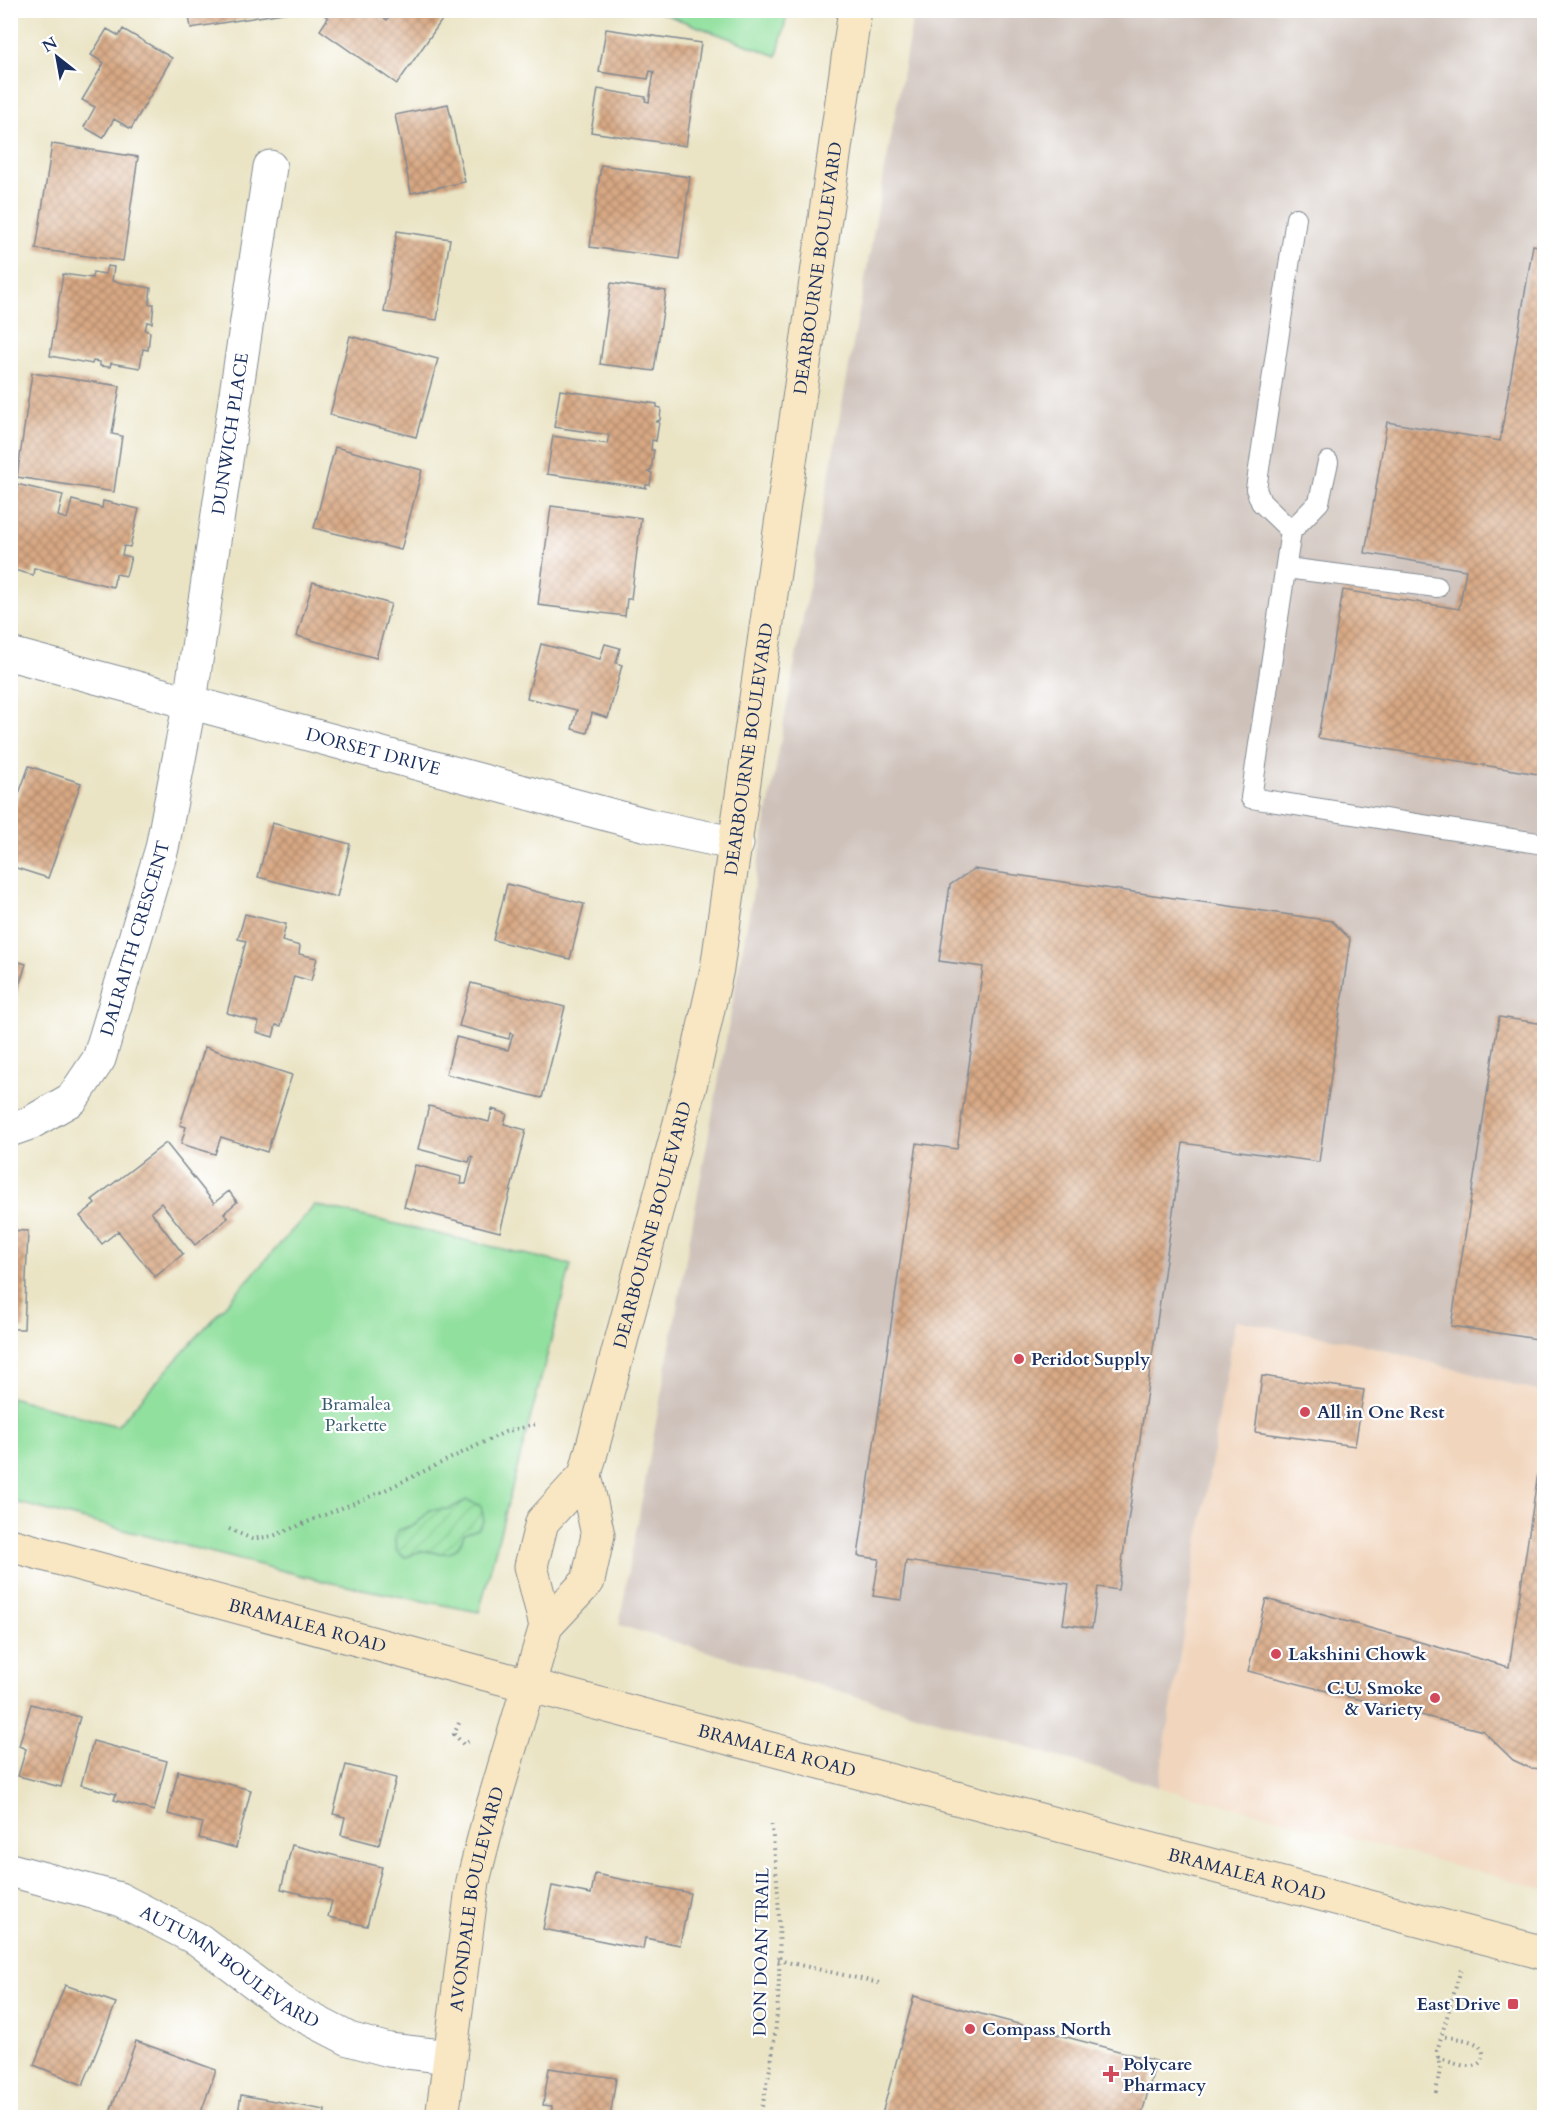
<svg xmlns="http://www.w3.org/2000/svg" width="1555" height="2128" font-family="Cardo,serif">
<defs>
<pattern id="garden-furrows" width="10" height="10" patternUnits="userSpaceOnUse" patternTransform="scale(1.5)"><rect width="10" height="10" fill="#91e09e"/><path d="M-1 1l2-2M0 10L10 0M9 11l2-2" fill="none" stroke="#7cc08a"/></pattern>
<pattern id="building-cross-hatch" width="8" height="8" patternUnits="userSpaceOnUse" patternTransform="scale(1.5)"><rect width="8" height="8" fill="#d8a883"/><path d="M0 0l8 8M0 8l8-8" fill="none" stroke="#ae896e"/></pattern>
</defs>
<rect width="100%" height="100%" fill="#fff"/>
<filter id="ink" filterUnits="userSpaceOnUse"><feTurbulence type="fractalNoise" baseFrequency=".0167" numOctaves="2"/><feDisplacementMap in="SourceGraphic" scale="12" xChannelSelector="R" yChannelSelector="G"/><feConvolveMatrix kernelMatrix="1 2 1 2 8 2 1 2 1" color-interpolation-filters="sRGB"/></filter>
<filter id="wash" filterUnits="userSpaceOnUse"><feTurbulence type="fractalNoise" baseFrequency=".008" numOctaves="4" result="noise"/><feDisplacementMap in="SourceGraphic" scale="24" xChannelSelector="R" yChannelSelector="G"/><feGaussianBlur stdDeviation="1.35" result="paint"/><feColorMatrix in="noise" values="0 0 0 0 0 0 0 0 0 0 0 0 0 0 0 0 0 1.4 0 .05"/><feComposite in="paint" operator="in"/></filter>
<g filter="url(#wash)">
<rect width="100%" height="100%" fill="#eae4c5"/>
<path fill="#f1d5bd" d="M1235,1320l123,23 186,50v496l-386,-102z"/>
<path fill="#cec1ba" d="M914,11h630v1382l-186,-50 -123,-23 -77,467 -539,-162z"/>
<path fill="#91e09e" stroke="#56887e" stroke-width="1.5" d="M656,11l132,-1v1l-11,45z
M315,1205l256,60 -92,347 -152,-30 -316,-81 -1,-104 107,29z"/>
<path fill="url(#garden-furrows)" stroke="#56887e" stroke-width="1.5" d="M467,1500l14,6 3,15 -6,8 -14,5c-8,26 -20,19 -40,17 -6,-1 -12,5 -19,6l-8,-5 -3,-15 5,-7 17,-6 14,-14 19,-1z"/>
<g id="blocks">
<path fill="url(#building-cross-hatch)" d="M188,10h101v2l-98,16z
M318,10h60l-2,3 11,7 7,-10h55l-52,74 -77,-54 8,-12z
M107,29l12,7 4,-7 49,29 -41,71 -17,-10 -11,19 -19,-11 11,-20 -13,-7 22,-37 -13,-8z
M606,29l95,14 -15,103 -95,-14 7,-43 48,8 -1,4 4,1 5,-30 -4,-1 -2,8 -49,-7z
M448,104l17,78 -54,11 -16,-78z
M52,144l86,13 -15,104 -87,-12z
M601,165l89,12 -11,82 -89,-12z
M397,231l53,8 -13,81 -53,-8z
M1533,245l11,2v528l-226,-37 25,-148 116,19 7,-39 -101,-17 22,-131 113,19z
M107,266l7,1 -2,14 39,7 -2,16h5l-2,19 -5,-1 -2,8 5,2 -2,18 -5,-1 -3,19 -29,-5 -1,4 -10,-1v-4l-7,-1 -1,3 -42,-8 13,-82 29,4 1,-6 12,2z
M611,283l55,8 -12,80 -54,-7z
M350,336l88,23 -22,78 -86,-22z
M32,373l88,13 -8,48 10,2 -8,56 -97,-15z
M560,390l97,14v3l4,1 -1,12 -5,2h4l-3,19 -4,-1 -1,10h3l-3,20 -3,2 4,1 -2,12h-4v3l-99,-14 6,-38 54,8 2,-9 -55,-8z
M335,447l87,23 -21,80 -87,-22z
M12,483l51,12 -5,21 9,3 5,-19 30,8 1,-7 36,8 -9,38 -6,-1 -2,9 9,2 -5,19 -10,-2 -3,13 -79,-19 -1,7 -23,-6z
M551,506l90,12 -10,81h-4l-2,17 -87,-11z
M313,582l78,22 -15,54 -79,-22z
M541,644l59,15 5,-15 15,4 -4,15 6,2 -14,53 -16,-5 -5,20 -15,-4 5,-19 -50,-12z
M29,766l52,17 -33,95 -38,-12v-47z
M272,823l78,21 -13,53 -79,-20z
M974,869l358,52 18,18 -31,223 -136,-19 -65,447 -20,-3 -6,41 -29,-4 6,-40 -163,-23 -5,39 -28,-4 6,-37 -21,-3 59,-413 40,6 26,-182 -44,-6 11,-76z
M507,884l77,20 -14,55 -77,-19z
M245,914l41,10 -4,17 18,5 -1,8 18,4 -6,23 -17,-5 -13,50 -5,-1 -3,12 -17,-5 3,-10 -32,-9 19,-72 -8,-2z
M10,959l16,5 -15,47h-1z
M471,983l94,24 -23,91 -96,-24 10,-37 52,13 5,-16 -3,-1 -1,6 -50,-13z
M1499,1017l45,7v316l-93,-14z
M205,1047l87,28 -25,77 -46,-15 -6,17 -34,-10 5,-17 -6,-2z
M429,1106l60,16 3,-13 15,5 -3,10 22,6 -26,102 -96,-25 11,-42 47,12 -1,7h5l7,-27 -2,-1 -2,6 -51,-13z
M166,1143l48,60 15,-12 8,11 -13,11 4,5 -33,27 -34,-42 -10,9 32,42 -28,23 -37,-46 -16,13 -22,-28 15,-12 -3,-4z
M10,1230l18,1 -4,98h-14z
M1262,1376l102,14 -9,56 -100,-14z
M1540,1459l4,1v309l-14,-1 -17,-8 -30,-29 -235,-60 18,-72 243,68z
M31,1704l49,13 -19,70 -43,-11 8,-27 -7,-3z
M93,1741l74,20 -13,50 -40,-11 2,-6 -35,-9z
M346,1765l50,13 -17,67 -38,-10 4,-18 -12,-3z
M178,1771l73,19 -15,58 -37,-10 4,-15 -35,-9z
M292,1845l90,22 -15,59 -39,-9 4,-16 -51,-12z
M595,1874l95,19 -10,52 -35,-7 -2,11 -100,-20 9,-43 39,8z
M65,1985l51,18 -33,82 -49,-20z
M914,1996l242,65 -15,57h-245l-14,-4z
M136,2041l80,29 -17,48 -90,-3z
M549,2068l67,10 -6,40h-59l1,-12 -9,-1z
M241,2095l84,15 -1,8h-87z"/>
</g>
</g>
<g filter="url(#ink)">
<use href="#blocks" fill-opacity="0" stroke="#828a92" stroke-width="1.5"/>
<g fill="none" stroke-linecap="round" stroke-linejoin="round">
<defs>
<path id="lane" d="M1328,462l-9,40 -28,29 -40,267 293,46
M1291,531l-30,-29 -5,-13 40,-271
M1286,568l151,19"/>
<g id="street">
<path id="s1" d="M10,654l637,171 90,19"/>
<path id="s2" d="M10,1130l20,-7 42,-24 27,-40 63,-211 28,-147 80,-534"/>
<path id="s3" d="M10,1870l109,29 80,41 88,67 62,32 40,11 61,7"/>
</g>
<g id="secondary">
<path id="s4" d="M10,1545l461,125 1073,283"/>
<path id="s5" d="M546,1626l-15,-60 11,-44 43,-47 110,-408 22,-98 138,-959"/>
<path id="s6" d="M442,2118l31,-237 15,-59 58,-196 42,-45 10,-46 -13,-60"/>
</g>
</defs>
<use href="#lane" stroke="#828a92" stroke-width="22"/>
<use href="#street" stroke="#828a92" stroke-width="35"/>
<use href="#secondary" stroke="#828a92" stroke-width="35"/>
<path stroke="#828a92" stroke-width="4" stroke-dasharray="1.5 4.5" stroke-linecap="butt" d="M229,1529l23,10 21,-3 108,-44 124,-60 31,-8
M459,1723l-5,11 9,10 8,-3
M778,1960l105,24
M1438,2058c11,3 38,16 44,1 2,-4 1,-10 -3,-13 -8,-7 -27,-8 -38,-10
M1436,2093l4,-24 -3,-18 25,-85
M761,2113l18,5
M759,2118c26,-95 24,-201 12,-297"/>
<use href="#lane" stroke="#fff" stroke-width="20"/>
<use href="#street" stroke="#fff" stroke-width="33"/>
<use href="#secondary" stroke="#f9e7c3" stroke-width="33"/>
</g>
</g>
<g fill="#d1495b" stroke="#fff" stroke-width="2">
<circle cx="1019" cy="1359" r="6"/>
<circle cx="1305" cy="1412" r="6"/>
<circle cx="1276" cy="1654" r="6"/>
<circle cx="1435" cy="1698" r="6"/>
<rect x="1507" y="1998" width="12" height="12" rx="3"/>
<circle cx="970" cy="2029" r="6"/>
<path d="M1108 2065h6v6h6v6h-6v6h-6v-6h-6v-6h6z"/>
</g>
<g text-anchor="middle" stroke-width="4.5" stroke-linejoin="round" paint-order="stroke">
<g font-size="18" fill="#1b2f5e" stroke="#fff">
<text dy="6" stroke="none"><textPath href="#s5" startOffset="1402">DEARBOURNE BOULEVARD</textPath></text>
<text dy="6" stroke="none"><textPath href="#s2" startOffset="758">DUNWICH PLACE</textPath></text>
<text dy="6" stroke="none"><textPath href="#s5" startOffset="916">DEARBOURNE BOULEVARD</textPath></text>
<text dy="6" stroke="none"><textPath href="#s1" startOffset="376">DORSET DRIVE</textPath></text>
<text dy="6" stroke="none"><textPath href="#s2" startOffset="244">DALRAITH CRESCENT</textPath></text>
<text dy="6" stroke="none"><textPath href="#s5" startOffset="430">DEARBOURNE BOULEVARD</textPath></text>
<text dy="6" stroke="none"><textPath href="#s4" startOffset="308">BRAMALEA ROAD</textPath></text>
<text dy="6" stroke="none"><textPath href="#s4" startOffset="794">BRAMALEA ROAD</textPath></text>
<text dy="6" stroke="none"><textPath href="#s4" startOffset="1280">BRAMALEA ROAD</textPath></text>
<text dy="6" stroke="none"><textPath href="#s6" startOffset="222">AVONDALE BOULEVARD</textPath></text>
<text transform="translate(761 1952) rotate(-89)" y="6">DON DOAN TRAIL</text>
<text dy="6" stroke="none"><textPath href="#s3" startOffset="243">AUTUMN BOULEVARD</textPath></text>
</g>
<g font-size="18" font-weight="bold" fill="#1b2f5e" stroke="#fff" text-anchor="start">
<text x="1031" y="1365">Peridot Supply</text>
<text x="1317" y="1418">All in One Rest</text>
<text x="1288" y="1660">Lakshini Chowk</text>
<text x="1423" y="1694" text-anchor="end">C.U. Smoke<tspan x="1423" dy="21">&amp; Variety</tspan></text>
<text x="1501" y="2010" text-anchor="end">East Drive</text>
<text x="982" y="2035">Compass North</text>
<text x="1123" y="2070">Polycare<tspan x="1123" dy="21">Pharmacy</tspan></text>
</g>
<g font-size="18" fill="#385b6e" stroke="#fff">
<text x="356" y="1410">Bramalea<tspan x="356" dy="21">Parkette</tspan></text>
</g>
</g>
<rect width="1555" height="2128" fill="none" stroke="#fff" stroke-width="36"/>
<g transform="translate(57 57) rotate(329)" stroke="#ffffff" stroke-width="4.5" paint-order="stroke">
<path d="M0-4.5L10 22L0 15L-10 22Z" fill="#1b2f5e"/>
<text y="-9" font-size="16" font-weight="bold" text-anchor="middle" fill="#1b2f5e">N</text>
</g>
</svg>
